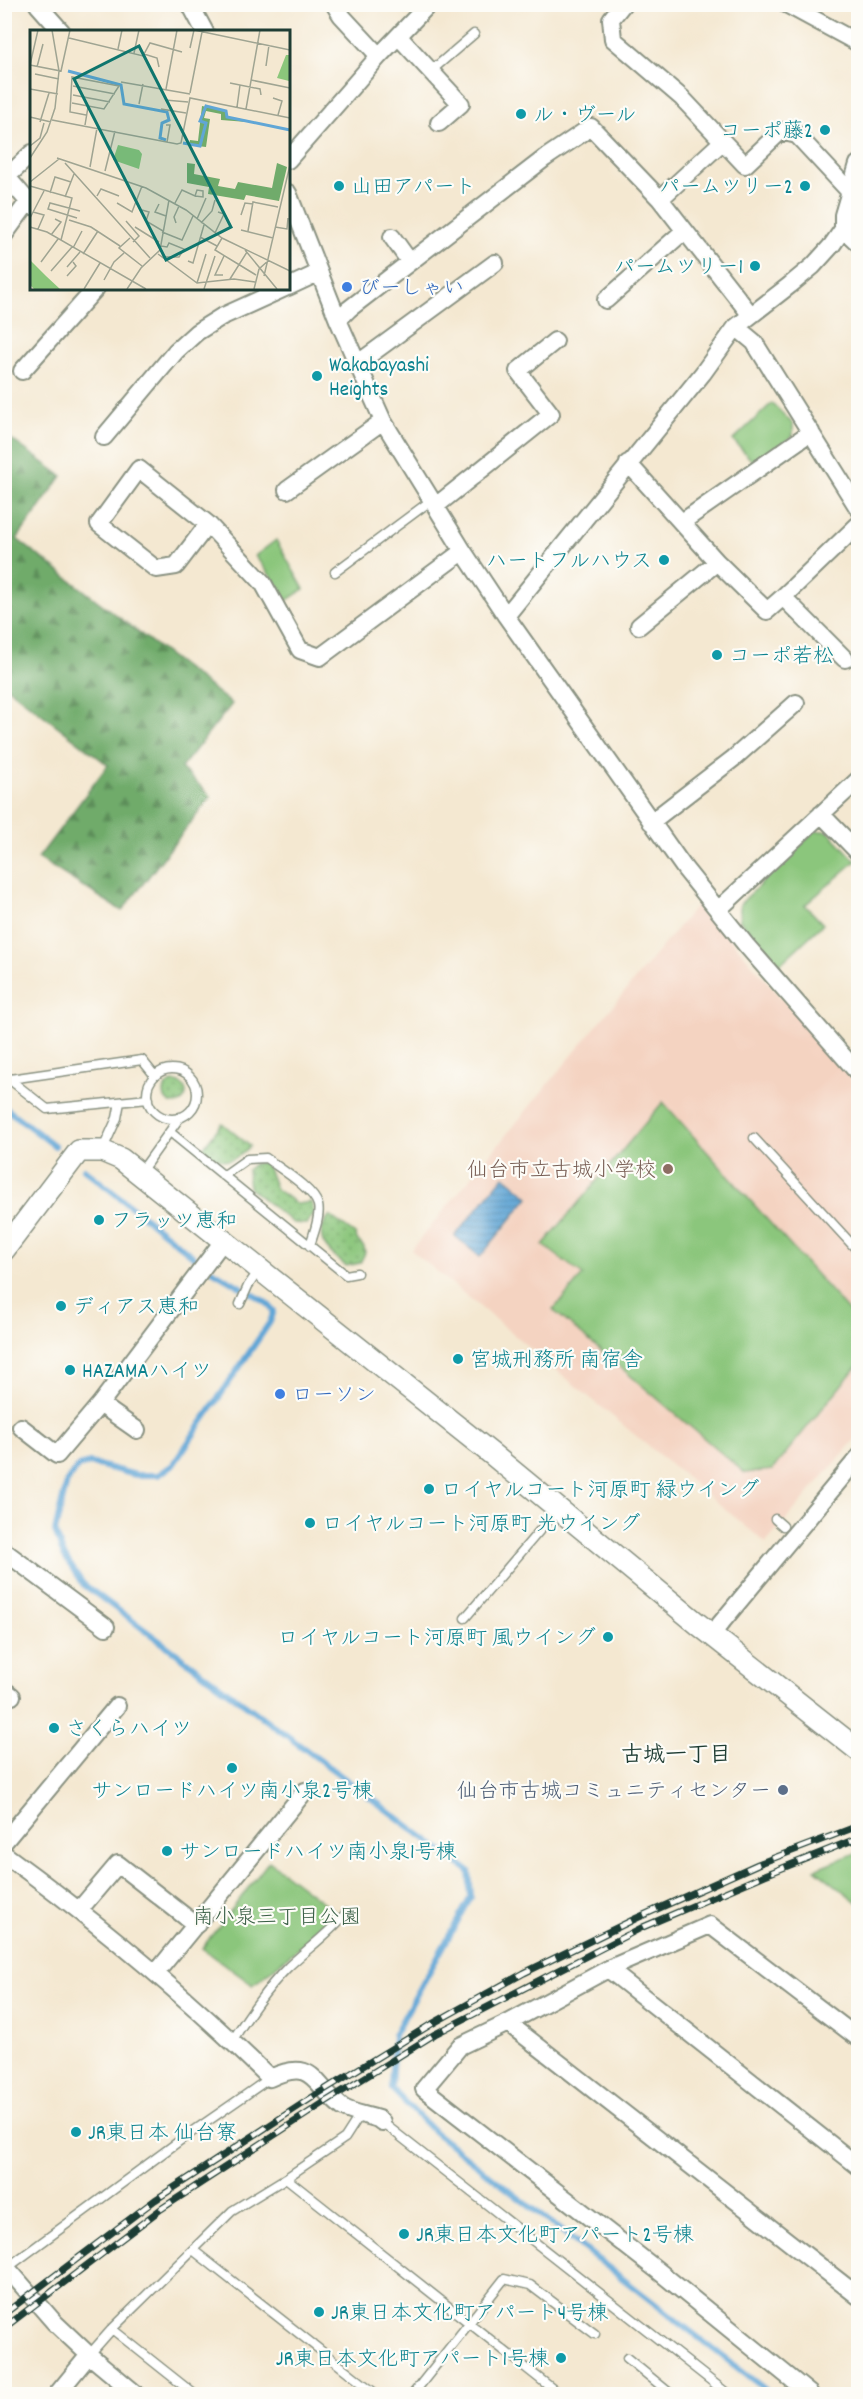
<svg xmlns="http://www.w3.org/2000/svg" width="863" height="2399" font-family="Dekko,'Klee One',sans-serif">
<defs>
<pattern id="forest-firs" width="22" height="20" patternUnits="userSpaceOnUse" patternTransform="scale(1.5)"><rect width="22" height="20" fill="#70ab6b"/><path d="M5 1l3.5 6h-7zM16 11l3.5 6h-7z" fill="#5b8c59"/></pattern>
<pattern id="garden-dots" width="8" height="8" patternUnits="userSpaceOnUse" patternTransform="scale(1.5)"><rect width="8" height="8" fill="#8bc67b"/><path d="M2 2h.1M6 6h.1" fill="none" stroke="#71a266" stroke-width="1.8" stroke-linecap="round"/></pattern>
<pattern id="water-rules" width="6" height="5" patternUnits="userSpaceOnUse" patternTransform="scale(1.5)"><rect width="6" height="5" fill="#60a6d6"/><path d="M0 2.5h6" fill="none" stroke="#4f88ae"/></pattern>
</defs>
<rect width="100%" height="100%" fill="#fdfcf7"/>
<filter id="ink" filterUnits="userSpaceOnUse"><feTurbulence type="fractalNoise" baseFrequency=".0167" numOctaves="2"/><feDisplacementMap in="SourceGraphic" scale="12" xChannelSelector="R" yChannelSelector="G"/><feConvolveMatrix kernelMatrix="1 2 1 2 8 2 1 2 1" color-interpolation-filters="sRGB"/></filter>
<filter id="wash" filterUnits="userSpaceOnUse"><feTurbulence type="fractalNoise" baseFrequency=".008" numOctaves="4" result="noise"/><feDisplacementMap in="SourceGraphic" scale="24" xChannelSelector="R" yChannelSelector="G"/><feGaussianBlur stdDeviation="1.35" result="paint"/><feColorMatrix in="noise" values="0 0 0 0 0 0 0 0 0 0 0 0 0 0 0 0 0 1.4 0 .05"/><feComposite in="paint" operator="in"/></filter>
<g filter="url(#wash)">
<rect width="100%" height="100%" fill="#f4e8d1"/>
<path fill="#f4d3c1" d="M699,902l159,186v348l-92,107 -355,-293z"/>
<path fill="#8bc67b" stroke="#558258" stroke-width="1.5" d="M772,403l21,21v12l-38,28 -22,-24z
M276,540l28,49 -18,12 -10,-18 -21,-27z
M815,831h13l28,30 -51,44 18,19 -45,42 -38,-45v-17z
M663,1102l195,220v43l-86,105 -27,3 -192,-163 30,-35 -40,-30z
M858,1852v51l-43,-34z
M269,1861l64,49 -10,18 -70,57 -51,-37z"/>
<path fill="url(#forest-firs)" stroke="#487450" stroke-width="1.5" d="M4,434l58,42 -45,63 215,165 -51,64 30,28 -89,115 -84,-53 70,-93 -103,-79z"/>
<path fill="url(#garden-dots)" stroke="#558258" stroke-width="1.5" d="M164 1093a11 11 0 1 1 22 0a11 11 0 1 1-22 0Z
M222,1123l28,23c-18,18 -27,20 -47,2z
M255,1163h11l10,26 21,15 15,-2 2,11 -8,11 -13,-1 -44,-35 -2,-18z
M330,1216l25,18 3,7 6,6 1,6 -5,10 -14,3c-17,-14 -36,-28 -16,-50z"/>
<path fill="url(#water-rules)" stroke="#407285" stroke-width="1.5" d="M504,1176l25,21 -49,60 -25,-21z"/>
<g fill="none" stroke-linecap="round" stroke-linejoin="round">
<path stroke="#60a6d6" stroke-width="6" d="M4,1107l51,39
M84,1169l115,92
M212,1270l54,32 8,9 -4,11 -97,143 -15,10h-22l-46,-12 -11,3 -12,15 -12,50 8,23 20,30 386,287 2,26 -77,138 -3,53 43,44 337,262"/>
</g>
</g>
<g filter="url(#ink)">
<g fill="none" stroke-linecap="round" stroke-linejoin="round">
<defs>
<path id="service" d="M431,71l43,-37
M335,572l98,-73
M147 1094a25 25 0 1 1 50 0a25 25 0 1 1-50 0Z
M4,1075l43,34 101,-10
M10,1079l132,-19 13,16
M170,1132l176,143 11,-2
M754,1138l104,113
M102,1151l15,-33 3,-16
M140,1173l40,-56
M223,1176l24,-17 19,-1c13,10 48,31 52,47 3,12 -5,29 -8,41
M240,1304l8,-18 11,-16
M775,1519l8,7
M465,1618l93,-109
M232,2041c17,-26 34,-52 56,-74 20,-19 41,-33 58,-54
M382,2122l346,272
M286,2178l273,216
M193,2250l183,144
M7,2268l175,-129 88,-61
M112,2329l82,65
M89,2355l23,-26 120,-118 54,-33 59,-40 16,-25
M627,2358l44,36
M413,2394l91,-115 26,6 65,49"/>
<path id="minor" d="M190,4l15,28
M334,4l7,11 38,41
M623,4l-12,15 2,20 69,59 63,67 36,-34 16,4 53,57
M786,4l72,39
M38,5l24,27
M399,37l62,67 -22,19
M32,153l-25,24 25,29
M288,160l91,-104 50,-52
M288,193l50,127 45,101 80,130 43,65 179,253 61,76 112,128
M660,199l62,-57
M843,229l15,14
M4,235l24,-33
M392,237l18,25
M288,287l30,-14
M606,300l78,-69
M338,320l11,-11 196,-151 46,-31 69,72 90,115
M736,327l18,15 104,166
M357,364l138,-101
M22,371l74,-83
M104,437l72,-86 21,-19 24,-15 64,-29
M628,463l89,99 -78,64
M287,490l96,-69
M437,505l114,-91 -33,-43 37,-30
M682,522l129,-90
M208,524l-69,-55 -40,55 57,45 20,-3 32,-42 55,59 37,67 20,7 143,-106
M717,562l50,49 16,-14
M506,616l197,-243 33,-46 54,-42 23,-19 19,-21 11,-16v-14l15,-51
M845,659l-62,-62 75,-72
M821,814l37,38
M651,822l83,-64 62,-55
M718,910l140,-130
M21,1427l36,28 43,-51
M137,1430l-37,-26 123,-163
M4,1551l102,76
M711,1635l147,-177
M4,1690l8,6
M4,1842l113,-136
M4,1854c95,69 183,143 266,224 45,-21 43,7 72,29 9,6 25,8 36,12l4,3
M80,1909l38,-45 78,61
M608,1969l250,197
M156,1973l149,-182
M508,2023l350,273
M4,2270l3,-2 47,54 35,33 47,39
M57,2394l32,-39
M810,2394l-154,-125 -232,-180 36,-43 48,-23 100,-54 102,-44 148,113"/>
<path id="tertiary" d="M4,1250l75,-99h23l19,8 372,296 205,169 160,126"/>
</defs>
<use href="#service" stroke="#8a9282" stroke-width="11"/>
<use href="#minor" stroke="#8a9282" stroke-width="20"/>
<use href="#tertiary" stroke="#8a9282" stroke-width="24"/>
<use href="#service" stroke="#fff" stroke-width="8"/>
<use href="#minor" stroke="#fff" stroke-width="16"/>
<use href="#tertiary" stroke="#fff" stroke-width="21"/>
<defs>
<path id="rail" d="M4,2314l151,-114 164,-107 111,-68 94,-52 113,-55 121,-54 100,-38
M4,2328l157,-119 164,-107 110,-68 208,-107 122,-52 93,-37"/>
</defs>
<use href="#rail" stroke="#1f3d34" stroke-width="7"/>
<use href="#rail" stroke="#fdfcf7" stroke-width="4.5" stroke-dasharray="14" stroke-linecap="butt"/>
</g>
</g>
<g fill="#0f9aa8" stroke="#fdfcf7" stroke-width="2">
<circle cx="521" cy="114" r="6"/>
<circle cx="825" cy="130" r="6"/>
<circle cx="339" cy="186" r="6"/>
<circle cx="805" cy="186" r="6"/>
<circle cx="755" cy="266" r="6"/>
<circle cx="317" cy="376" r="6"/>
<circle cx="664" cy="560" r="6"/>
<circle cx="717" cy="655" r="6"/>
<circle cx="99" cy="1220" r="6"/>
<circle cx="61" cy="1306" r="6"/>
<circle cx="458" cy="1359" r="6"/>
<circle cx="70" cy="1370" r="6"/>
<circle cx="429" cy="1489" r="6"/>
<circle cx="310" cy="1523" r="6"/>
<circle cx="608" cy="1637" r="6"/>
<circle cx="54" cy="1728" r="6"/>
<circle cx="232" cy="1768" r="6"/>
<circle cx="167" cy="1851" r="6"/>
<circle cx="76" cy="2132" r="6"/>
<circle cx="404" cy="2234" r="6"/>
<circle cx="319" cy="2312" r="6"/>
<circle cx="561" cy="2358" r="6"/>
</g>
<g fill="#3f7fe0" stroke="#fdfcf7" stroke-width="2">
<circle cx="347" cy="287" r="6"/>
<circle cx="280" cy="1394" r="6"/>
</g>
<circle fill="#8d6e63" stroke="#fdfcf7" stroke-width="2" cx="668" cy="1169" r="6"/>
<circle fill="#5c6f8a" stroke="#fdfcf7" stroke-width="2" cx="783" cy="1790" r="6"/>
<g text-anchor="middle" stroke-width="4.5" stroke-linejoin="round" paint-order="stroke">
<g font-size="21" fill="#0d838f" stroke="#fdfcf7" text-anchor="start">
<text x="533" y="121">ル・ヴール</text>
<text x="813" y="137" text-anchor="end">コーポ藤2</text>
<text x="351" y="193">山田アパート</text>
<text x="793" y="193" text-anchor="end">パームツリー2</text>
<text x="743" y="273" text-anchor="end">パームツリー1</text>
<text x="329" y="371">Wakabayashi<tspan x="329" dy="24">Heights</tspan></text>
<text x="652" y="567" text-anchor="end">ハートフルハウス</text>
<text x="729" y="662">コーポ若松</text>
<text x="111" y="1227">フラッツ恵和</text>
<text x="73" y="1313">ディアス恵和</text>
<text x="470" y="1366">宮城刑務所 南宿舎</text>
<text x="82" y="1377">HAZAMAハイツ</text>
<text x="441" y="1496">ロイヤルコート河原町 緑ウイング</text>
<text x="322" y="1530">ロイヤルコート河原町 光ウイング</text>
<text x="596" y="1644" text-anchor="end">ロイヤルコート河原町 風ウイング</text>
<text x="66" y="1735">さくらハイツ</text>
<text x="232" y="1797" text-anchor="middle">サンロードハイツ南小泉2号棟</text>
<text x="179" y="1858">サンロードハイツ南小泉1号棟</text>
<text x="88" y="2139">JR東日本 仙台寮</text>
<text x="416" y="2241">JR東日本文化町アパート2号棟</text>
<text x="331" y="2319">JR東日本文化町アパート4号棟</text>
<text x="549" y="2365" text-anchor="end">JR東日本文化町アパート1号棟</text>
</g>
<g font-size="21" fill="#366cbe" stroke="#fdfcf7" text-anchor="start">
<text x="359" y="294">びーしゃい</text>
<text x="292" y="1401">ローソン</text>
</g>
<g font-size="21" fill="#785e54" stroke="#fdfcf7" text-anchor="end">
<text x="656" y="1176">仙台市立古城小学校</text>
</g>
<g font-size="21" fill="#4e5e75" stroke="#fdfcf7" text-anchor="end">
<text x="771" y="1797">仙台市古城コミュニティセンター</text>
</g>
<g font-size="21" fill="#3a5f46" stroke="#fdfcf7">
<text x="277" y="1923">南小泉三丁目公園</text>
</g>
<g font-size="22" font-weight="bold" fill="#1f3d34" stroke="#fdfcf7">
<text x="676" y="1761">古城一丁目</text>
</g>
</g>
<g transform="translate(30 30)">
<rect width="260" height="260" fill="#f4e8d1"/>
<path d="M256,25h3v26l-12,-3zM88,115l21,5 3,4 -3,15 -26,-9zM0,230l16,16 14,13h-26l-4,-4z" fill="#8bc67b"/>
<path d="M172,76l24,5 1,6 20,5 -26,-2v-6l-15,-3 -2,7 6,1 -4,28 -17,-2 1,-5 8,1zM157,133l8,1 -1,10 26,5 -2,7 17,3 3,-7 34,6 5,-25 10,4 -8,34 -33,-6 -2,5 -36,-6 1,-7 -22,-4z" fill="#70ab6b"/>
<path fill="none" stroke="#60a6d6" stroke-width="3" d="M38,41l53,14 3,19 43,8 2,8 -7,3 -2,15 6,2M153,113l17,3 6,-23 -6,-2 6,-15 20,5 1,6 63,13"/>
<path fill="none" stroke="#9fa492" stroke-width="1.5" d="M164,0l96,20M39,8l74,18 7,-13 32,9M160,18l4,-18M88,19l4,-19M104,23l5,-23M114,24l13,4 2,9M0,35l31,6 9,-41M0,35l8,-35M236,36l3,-21M7,37l6,-23M5,44l24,5M221,50l39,8M91,52l69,12M200,53l30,6 1,6M43,56l42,8M0,59l28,5M136,59l11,-59M160,63l12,-61M43,65l37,7M243,68l9,3 -4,14M135,70l23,2M42,73l32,6 15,-23 -47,-9 -2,35 16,3M109,74l4,-20M207,77l3,-22M131,79l25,4M216,79l14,-79M0,87l21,5M22,90l125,24 4,-1 9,-45 100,20M10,92l9,-29M55,95l3,-18M136,95h4l-3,17M0,116l10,-8 4,-15M0,128l17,-26 8,-24 4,-37 -7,-41M27,128l89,30 40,22 36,28 68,33M35,133l85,95M60,137l7,-39M75,141l10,-40M0,152l29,-23M0,156l42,12 -11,42M20,163l5,-16 16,5M67,166l4,-7 18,7M35,167l9,-23M87,173l15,9 10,-26M145,173l7,-13 13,6 2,-6 6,1v6l-8,-1M129,174l-4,8 11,4M112,180l7,2 -3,9 17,10M3,182l11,3 -6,14M211,185l4,-12 8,1M0,188l14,-27M47,188l-29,-9 2,-6 30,8M167,189l9,-21M39,190l22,7 29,19M96,191l13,15 -6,6M146,193l-2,-6 5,-11M171,193l11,-12 3,-11M0,197l17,5 99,57M105,197l24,15M245,197l12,2 1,-11M211,200l32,8M218,201l5,-29 25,5M132,202l20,8 11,-24M185,203l9,-19 -6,-2M21,205l10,-13 -6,-3M170,207l17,9M100,208l-11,10 23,18M192,208l-7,12 23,14M131,216l6,1 2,-4 15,6 -5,8h-17M43,218l9,-17M215,220l32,39M53,224l15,-23M128,224l39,29 37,-4 21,3M158,231l5,2 11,-38M11,232l17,-23M208,234l18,11M37,237l13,-15M21,241l21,-24M193,245h-8l9,-19M37,246l9,-10 -3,-4M234,246l26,-111M200,249l17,-27M74,250l10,-18 10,-9M167,253l9,-29M54,259l16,-26M97,259l14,-21 19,-18 9,-50M174,259l11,-33M224,259l5,-20 10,-9"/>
<path fill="#0f766e" fill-opacity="0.15" stroke="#0f766e" stroke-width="3" d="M109,16l92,181 -65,33 -92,-181z"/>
<rect width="260" height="260" fill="none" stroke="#1f3d34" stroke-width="3"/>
</g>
<rect width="863" height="2399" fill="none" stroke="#fdfcf7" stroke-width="24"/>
</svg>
